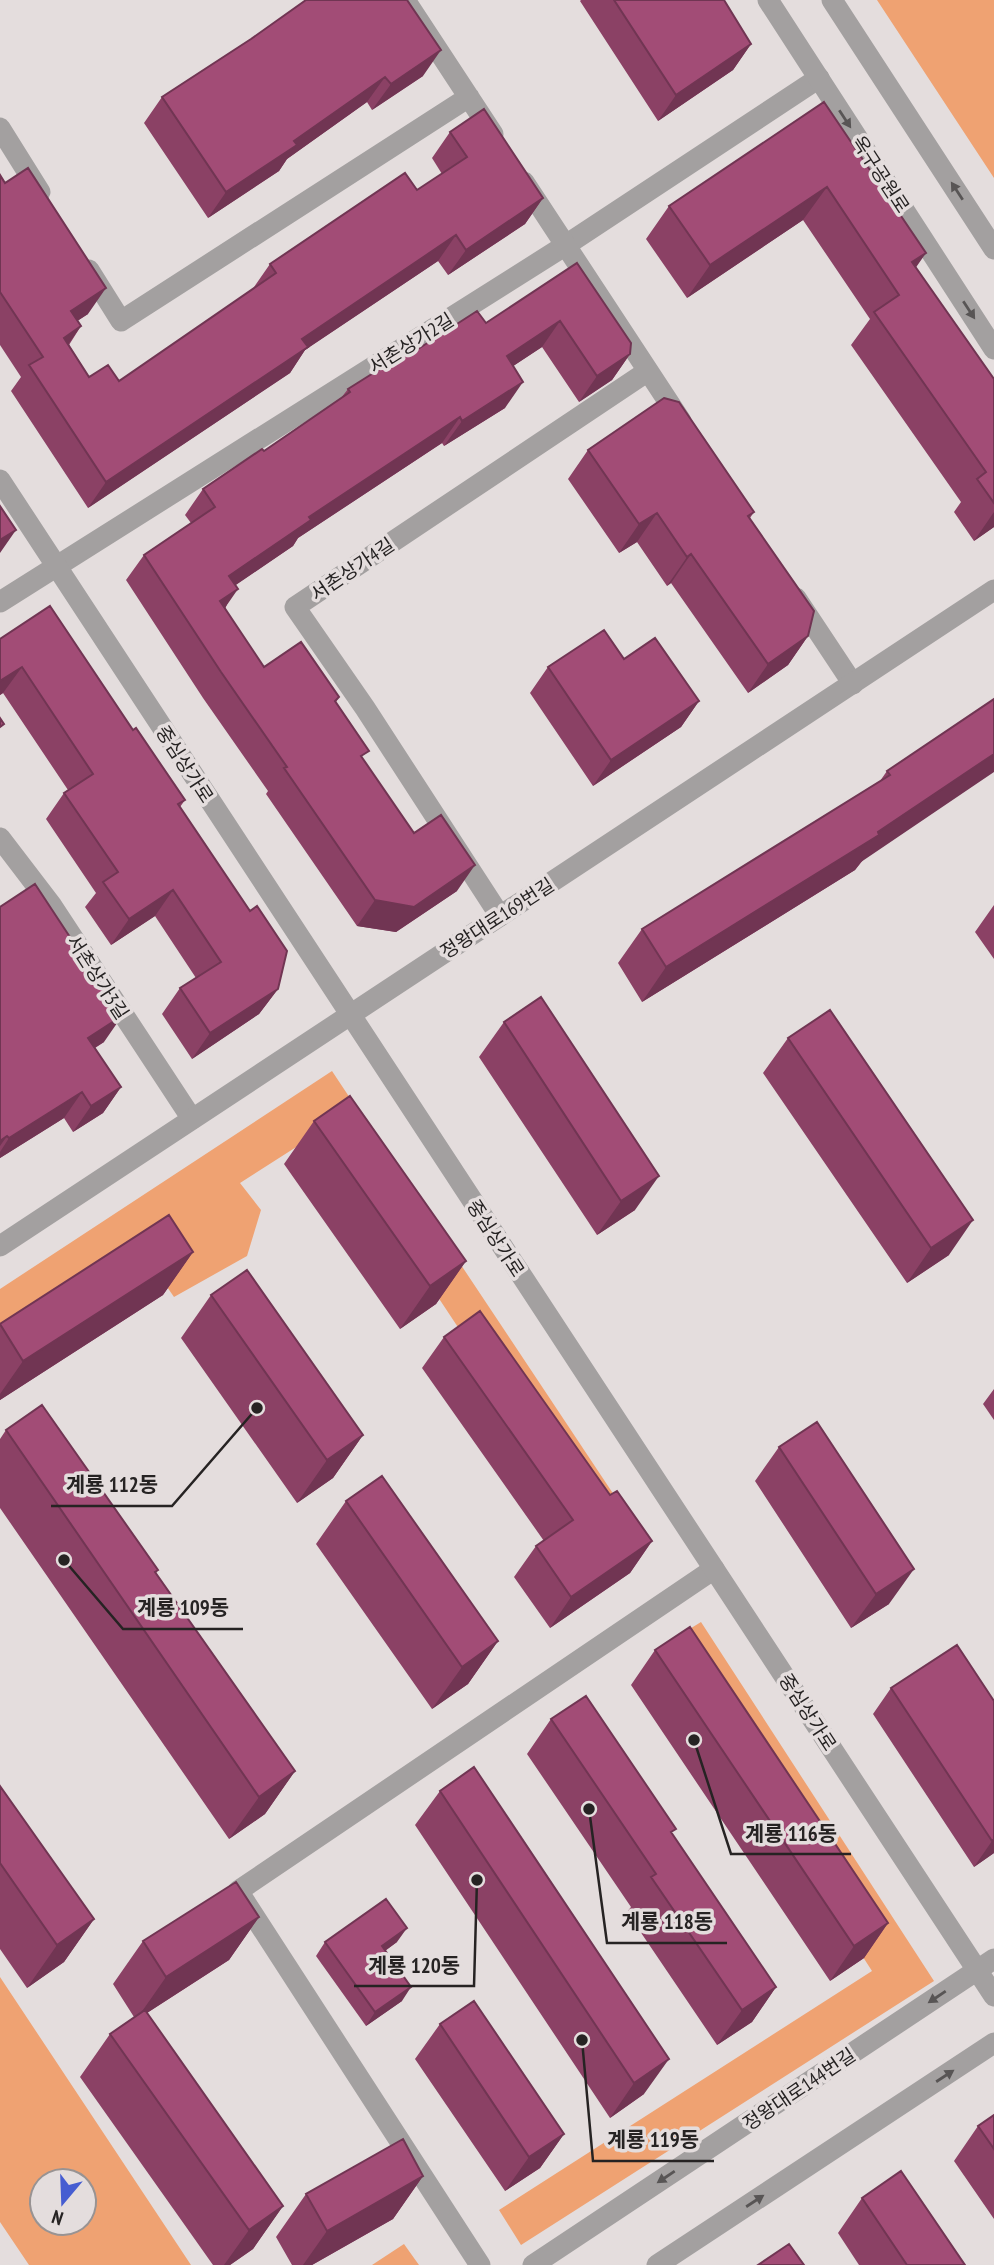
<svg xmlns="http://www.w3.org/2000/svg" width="994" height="2265" font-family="'PT Sans Narrow','Noto Sans KR',sans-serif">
<rect width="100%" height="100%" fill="#e4dddd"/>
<path fill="#efa272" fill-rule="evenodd" d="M877,0h117v178z
M332,1071l286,430 -31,21 -261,-394 -86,55 21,27 -14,46 -73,41 -33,-48 -141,92v-52z
M701,1622l233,359 -413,264 -22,-35 373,-239 -210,-325z
M0,1977l191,288h-162l-29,-43zM42,2181h42v42h-42z
M404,2244l15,21h-47z"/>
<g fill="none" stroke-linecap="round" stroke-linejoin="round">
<path stroke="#a3a0a0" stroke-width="21" d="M0,602l566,-357 253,-167"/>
<path stroke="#a3a0a0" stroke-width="21" d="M405,0l88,134
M0,128l40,64
M524,182l157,239
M89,270l32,51 348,-224
M796,598l57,86
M0,838l52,68 140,213
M500,916l-135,-208 -70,-101 353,-236
M480,2265l-242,-374 476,-322"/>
<path stroke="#a3a0a0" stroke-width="21" d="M768,0l226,349
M832,0l162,249
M0,480l994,1516
M0,1246l994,-656
M533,2265l461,-306
M657,2265l337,-222"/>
</g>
<path fill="#8b4165" d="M581,0h143l27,44 -18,26 -75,51 -78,-120z
M251,39l172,37 -51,34 -5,-8 -80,57 -8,12 -71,47 -64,-95 18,-26z
M824,102l92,166 78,111v148l-20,14 -20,-29 7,-10 -110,-157 19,-26 -67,-99 -116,78 -41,-59 23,-33z
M450,132l93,66 -18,26 -77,51 -10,-14 -133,89 -15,23 -202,135 -77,-117 10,-14 -21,-32v-170l88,139 -11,7 4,5 -12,19 20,32 30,4 133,-91 18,-26 147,-74 25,-16 -10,-16z
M577,263l53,91 -18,26 -33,22 -37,-55 -29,19 -8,42 -61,38 -2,-3 -144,95 -5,8 -58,39 -10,24 39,58 75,30 -3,5 27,57 51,74 43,58 -61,41 -39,-6 -91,-132 2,-3 -65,-93 -77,-118 18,-25 47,-32 -6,-8 18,-26 61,-38 77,-53 7,-9 67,-38 71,-28z
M588,450l166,62 -4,6 58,118 -20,29 -40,28 -77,-110 -4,3 -30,-44 -18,11 -51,-74z
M0,639l133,91 52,70 -5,7 98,182 -19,25 -67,45 -30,-45 18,-26 16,-10 -41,-62 -44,29 -26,-38 11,-14 -50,-74 18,-26 4,-3 -65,-97 -3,2z
M624,659l75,42 -18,26 -88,59 -63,-93 18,-26z
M994,699l-139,171 -213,132 -24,-39 24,-34 238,-148 7,-10z
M994,905v54l-19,-27z
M0,907l104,135 -9,6 26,39 -18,26 -30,19 -9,-14 -64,40z
M504,1022l131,188 -38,25 -118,-178z
M788,1038l161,217 -42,28 -144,-210z
M314,1121l152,140 -30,43 -36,25 -116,-165z
M193,1252l-30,43 -163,105v-76z
M211,1295l152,140 -30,43 -36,25 -116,-165z
M444,1337l166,158 42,46 -22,32 -80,55 -36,-51 22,-31 8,-5 -122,-173z
M994,1389v31l-11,-16z
M6,1430l152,140 -2,3 139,198 -30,43 -36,25 -229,-331v-69z
M779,1447l110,157 -38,24 -96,-147z
M346,1501l152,140 -30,43 -36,25 -116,-165z
M957,1645l37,208 -20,14 -101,-153 18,-26z
M655,1650l233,273 -24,35 -34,23 -199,-296z
M551,1719l121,115 104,153 -24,35 -35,23 -90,-133 4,-5 -104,-153z
M0,1786l94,133 -30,43 -37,26 -27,-39z
M440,1791l204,303 -34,24 -195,-293z
M259,1917l-30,43 -82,53 136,193 -30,43 -23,16h-17l-133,-188 30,-43 24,-17 -21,-33 30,-43z
M325,1942h72l-12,9 17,50 -36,25 -50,-70z
M440,2024l124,110 -24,34 -35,23 -90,-132z
M994,2115v104l-40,-58 24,-35z
M423,2176l-30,43 -81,46h-20l-16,-28 30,-43z
M862,2198l103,67h-106l-21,-32z"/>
<path fill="#713553" d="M751,44l-18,26 -75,51 18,-26z
M441,50l-18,26 -51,34 19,-26z
M385,77l-18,25 -80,57 -8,12 -71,47 18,-26 68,-51z
M827,187l-24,33 -116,78 23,-33z
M543,198l-18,26 -77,51 18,-25z
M456,235l-18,26 -133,89 -15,23 -202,135 18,-26 196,-143z
M926,253l-23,33 9,-24z
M106,288l-18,26 -35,23 18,-26z
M560,321l-18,26 -53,35 18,-26z
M81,326l-18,26 1,-14z
M630,354l-18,26 -33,22 18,-26z
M523,382l-18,26 -61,38 18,-25z
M460,417l-18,26 -144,95 -5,8 -82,56 18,-26 80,-59z
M994,512v15l-20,14z
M657,513l-20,29 -18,11 20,-29z
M16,530l-16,23v-13z
M691,554l-20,29 -4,3 20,-29z
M238,589l-18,26v-14z
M808,636l-20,29 -40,28 20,-29z
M22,667l-19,26 -3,2v-14z
M699,701l-18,26 -88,59 18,-26z
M994,754v18l-133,90 -6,8 -213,132 24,-35 212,-135z
M475,865l-18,26 -61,41 -39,-6 18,-26z
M173,890l-18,26 -44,29 18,-26z
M278,989l-19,25 -67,45 18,-26z
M122,1016l-18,26 -34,21 18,-25z
M121,1087l-18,26 -30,19 18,-26z
M82,1092l-18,26 -64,40v-6l9,-14z
M7,1136l-7,10v-5z
M659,1176l-24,34 -38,25 24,-34z
M973,1220l-24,35 -42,28 24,-35z
M193,1252l-30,43 -163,105v-6l23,-33z
M466,1261l-30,43 -36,25 30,-43z
M363,1435l-30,43 -36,25 30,-43z
M652,1541l-22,32 -80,55 21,-31z
M914,1569l-25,35 -38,24 25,-34z
M498,1641l-30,43 -36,25 30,-42z
M295,1771l-30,43 -36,25 30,-42z
M994,1839v14l-20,14 18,-26z
M259,1917l-30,43 -93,60 30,-43z
M94,1919l-30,43 -37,26 30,-43z
M888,1923l-24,35 -34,23 24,-35z
M407,1928l-10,14 -25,18 10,-14z
M411,1987l-9,14 -36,25 9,-14z
M776,1987l-24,35 -35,23 25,-35z
M669,2059l-25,35 -34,24 24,-35z
M564,2134l-24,34 -35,23 24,-34z
M423,2176l-30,43 -81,46h-9l24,-34z
M283,2206l-30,43 -23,16h-6l25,-35z"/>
<path fill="#a24c76" stroke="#713553" stroke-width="2" d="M306,0h101l34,50 -50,34 -6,-7 -91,64 3,4 -71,47 -64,-95 89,-58z
M614,0h110l27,44 -75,51z
M824,102l102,151 -14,9 82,117v124l-17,-24 9,-7 -112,-160 25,-17 -72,-108 -117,78 -41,-59z
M484,109l59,89 -77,52 -10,-15 -154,104 6,8 -202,135 -77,-117 14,-8 -43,-65v-117l5,8 23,-15 78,120 -35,23 10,15 -17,12 25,39 19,-12 11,16 157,-108 -6,-9 135,-91 12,17 50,-33 -17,-25z
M577,263l54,80 -1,11 -33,22 -37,-55 -53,35 16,26 -61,39 -2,-4 -151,100 2,3 -82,56 9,13 -18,12 44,66 37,-25 38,55 -4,4 34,50 -8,5 53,77 27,-18 34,50 -61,42 -39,-7 -91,-132 3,-1 -66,-95 -77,-117 71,-48 -12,-18 59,-40 2,2 86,-59 -2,-3 65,-41 2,3 62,-40 9,12z
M664,398l15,4 75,110 -6,4 66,95 -6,25 -40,28 -77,-110 -4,3 -30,-44 -18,11 -51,-74z
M0,506l16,24 -16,10z
M50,606l83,124 3,-2 49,72 -7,4 72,107 7,-5 30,45 -9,38 -68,44 -30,-45 41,-26 -48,-72 -44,29 -26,-37 15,-10 -54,-79 29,-19 -71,-107 -22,14v-42z
M604,630l20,29 31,-21 44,63 -88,59 -63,-93z
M994,699v55l-116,78 1,3 -213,132 -24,-38 248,-154 -3,-4z
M0,718l4,6 -4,3z
M35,884l87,132 -34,22 33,49 -30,19 -9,-14 -73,46 -2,-2 -7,5v-234z
M541,997l118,179 -38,25 -117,-179z
M830,1010l143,210 -42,28 -143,-210z
M350,1096l116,165 -36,25 -116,-165z
M169,1215l24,37 -170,109 -23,-37z
M247,1270l116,165 -36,25 -116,-165z
M480,1311l130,184 7,-4 35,50 -81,56 -35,-51 37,-26 -129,-183z
M42,1405l116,165 -3,2 140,199 -36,26 -253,-367z
M817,1422l97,147 -38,25 -97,-147z
M382,1476l116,165 -36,26 -116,-166z
M690,1627l198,296 -34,23 -199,-296z
M957,1645l37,56v138l-2,2 -101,-153z
M586,1696l90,133 -5,3 105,155 -34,23 -91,-133 5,-3 -105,-155z
M474,1767l195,292 -35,24 -194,-292z
M0,1786l94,133 -37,26 -57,-82z
M236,1882l23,35 -93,60 -23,-36z
M386,1899l21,29 -25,18 29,41 -36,25 -50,-70z
M474,2001l90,133 -35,23 -89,-133z
M145,2010l138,196 -34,24 -139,-196z
M994,2115v34l-16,-23z
M403,2139l20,37 -96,55 -21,-37z
M901,2171l64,94h-58l-45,-67z
M789,2244l15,21h-46z"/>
<defs><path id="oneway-solid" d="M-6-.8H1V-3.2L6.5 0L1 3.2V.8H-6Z" transform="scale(1.75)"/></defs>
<g fill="#585555">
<use href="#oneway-solid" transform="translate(845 119) rotate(57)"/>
<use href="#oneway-solid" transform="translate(957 191) rotate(-123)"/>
<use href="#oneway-solid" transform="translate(969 310) rotate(57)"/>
<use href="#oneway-solid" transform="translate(937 1997) rotate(146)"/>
<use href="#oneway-solid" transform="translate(945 2076) rotate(-33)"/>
<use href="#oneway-solid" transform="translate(666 2177) rotate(146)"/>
<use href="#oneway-solid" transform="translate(755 2201) rotate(-33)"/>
</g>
<g text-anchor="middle" stroke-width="7" stroke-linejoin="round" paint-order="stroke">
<g font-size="19" fill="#262323" stroke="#e4dddd">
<text transform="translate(881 174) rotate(57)" y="7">옥구공원로</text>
<text transform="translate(411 343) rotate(-32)" y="7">서촌상가2길</text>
<text transform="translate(352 569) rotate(-34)" y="7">서촌상가4길</text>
<text transform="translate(185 764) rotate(57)" y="7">중심상가로</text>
<text transform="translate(497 918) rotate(-33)" y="7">정왕대로169번길</text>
<text transform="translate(98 977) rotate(57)" y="7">서촌상가3길</text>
<text transform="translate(496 1238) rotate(57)" y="7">중심상가로</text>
<text transform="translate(808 1712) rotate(57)" y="7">중심상가로</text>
<text transform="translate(799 2089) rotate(-34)" y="7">정왕대로144번길</text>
</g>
</g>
<path fill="none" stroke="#262323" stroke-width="2.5" d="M257 1408L172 1506H51M64 1560L123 1629H243M694 1740L731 1854H851M589 1809L607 1943H727M477 1880L474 1986H354M582 2040L593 2161H714"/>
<g fill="#262323" stroke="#e4dddd" stroke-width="2.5">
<circle cx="257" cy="1408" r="7"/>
<circle cx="64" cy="1560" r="7"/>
<circle cx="694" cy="1740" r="7"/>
<circle cx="589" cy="1809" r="7"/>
<circle cx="477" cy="1880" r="7"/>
<circle cx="582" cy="2040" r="7"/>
</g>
<g font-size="21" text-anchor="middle" font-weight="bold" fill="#262323" stroke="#e4dddd" stroke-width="7" stroke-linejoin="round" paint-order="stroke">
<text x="112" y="1492">계룡 112동</text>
<text x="183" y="1615">계룡 109동</text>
<text x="791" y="1841">계룡 116동</text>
<text x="667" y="1929">계룡 118동</text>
<text x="414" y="1973">계룡 120동</text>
<text x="653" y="2147">계룡 119동</text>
</g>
<g transform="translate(63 2202) rotate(199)"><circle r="33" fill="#e4dddd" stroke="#989393" stroke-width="2"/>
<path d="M0-5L12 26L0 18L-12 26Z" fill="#465dd1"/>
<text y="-10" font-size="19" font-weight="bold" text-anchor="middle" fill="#262323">N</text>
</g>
</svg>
